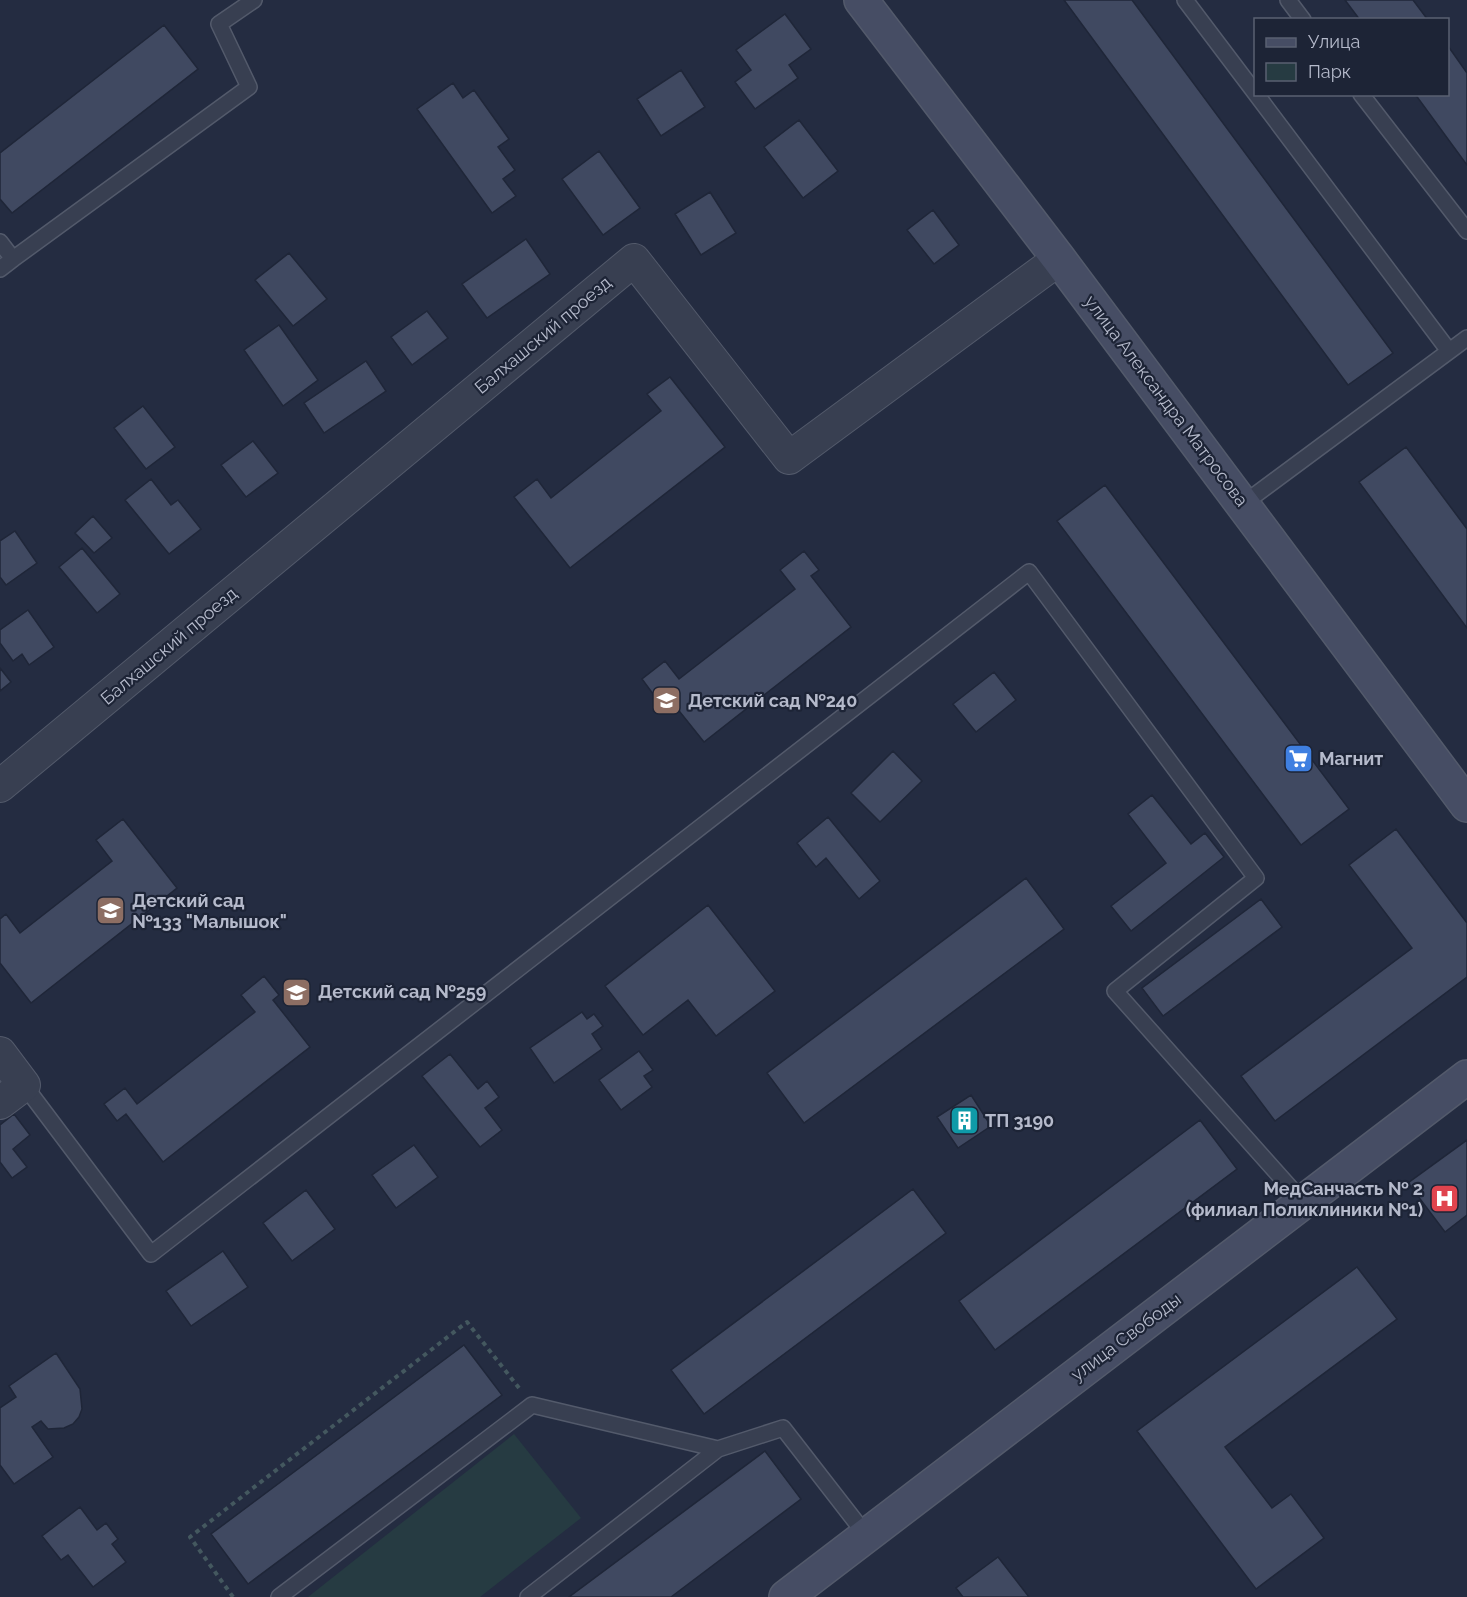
<svg xmlns="http://www.w3.org/2000/svg" width="1467" height="1597" font-family="Raleway,sans-serif">
<rect width="100%" height="100%" fill="#242c41"/>
<path fill="#263b42" d="M514,1434l67,84 -101,79h-172z"/>
<path fill="#404961" stroke="#1f2638" stroke-width="1.5" d="M1064,0h68l261,353 -45,32z
M1345,0h68l15,20h-68z
M785,14l26,35 -22,16 9,13 -43,31 -20,-27 16,-12 -15,-20z
M164,25l34,44 -186,144 -12,-14v-46z
M1448,46l19,27v92l-52,-71h33z
M681,70l24,37 -44,29 -24,-37z
M453,83l10,15 11,-8 35,49 -11,8 17,23 -12,9 13,17 -24,17 -75,-104z
M799,120l39,51 -35,27 -39,-51z
M599,151l41,57 -37,27 -41,-56z
M710,192l26,41 -35,22 -26,-41z
M933,210l26,35 -25,19 -27,-34z
M526,239l24,35 -63,44 -25,-34z
M289,253l38,46 -34,27 -38,-46z
M427,311l21,27 -36,27 -21,-28z
M279,325l39,55 -35,26 -39,-56z
M366,361l20,30 -62,42 -20,-30z
M670,377l55,70 -155,121 -56,-71 23,-18 14,19 110,-87 -14,-17z
M143,406l32,41 -29,22 -32,-41z
M253,441l25,32 -32,24 -25,-32z
M1406,447l61,82v99l-108,-146z
M151,479l20,26 7,-5 23,29 -32,25 -44,-54z
M1105,485l244,324 -48,36 -244,-324z
M93,516l19,22 -18,15 -19,-20z
M15,531l22,32 -31,22 -6,-8v-36z
M82,548l38,46 -23,19 -38,-46z
M804,551l15,19 -8,6 40,51 -147,115 -40,-50 -8,6 -14,-19 23,-18 14,18 116,-90 -15,-19z
M28,610l26,37 -25,18 -7,-11 -9,7 -13,-18v-13z
M0,668l11,14 -11,9z
M994,672l22,28 -40,32 -23,-28z
M893,751l29,30 -42,41 -29,-29z
M1152,795l39,49 14,-11 19,24 -93,74 -20,-25 55,-43 -38,-49z
M828,817l52,64 -21,18 -33,-41 -10,9 -19,-24z
M123,819l54,69 -146,115 -31,-40v-44l6,-5 14,19 92,-72 -16,-21z
M1396,829l71,94v54l-192,144 -34,-45 171,-128 -63,-83z
M1026,878l38,51 -260,194 -37,-50z
M1261,899l21,28 -119,89 -21,-28z
M708,905l67,86 -59,45 -28,-36 -45,35 -38,-49z
M264,976l15,19 -6,5 37,47 -147,115 -37,-48 -9,7 -13,-17 21,-16 12,16 118,-92 -14,-17z
M582,1012l5,7 7,-5 9,12 -11,8 10,15 -48,34 -24,-35z
M639,1051l14,19 -9,6 8,11 -31,23 -22,-30z
M450,1054l28,35 9,-8 12,16 -14,11 17,22 -22,17 -58,-71z
M971,1095l20,31 -33,22 -21,-31z
M14,1114l16,21 -17,14 14,18 -15,11 -12,-16v-37z
M1200,1120l37,49 -242,181 -36,-49z
M1467,1140v75l-22,17 -37,-49z
M414,1145l24,32 -42,31 -24,-33z
M913,1189l33,44 -242,181 -33,-44z
M306,1190l29,39 -43,32 -29,-38z
M223,1251l25,36 -57,39 -25,-35z
M1357,1267l40,52 -172,128 47,61 19,-14 33,44 -68,51 -119,-158z
M464,1345l38,50 -254,189 -37,-50z
M56,1353l24,36 2,20 -3,8 -6,7 -9,4 -16,1 -7,-8 -9,6 21,30 -39,27 -14,-19v-57l16,-11 -7,-11z
M765,1451l36,48 -130,98h-102z
M80,1507l17,23 9,-7 12,16 -6,5 14,18 -33,25 -25,-32 -7,5 -19,-24z
M998,1557l31,40h-66l-7,-9z"/>
<g fill="none" stroke-linecap="round" stroke-linejoin="round">
<defs>
<path id="lane" d="M1185,0l71,94
M1288,0l15,20
M1256,94l193,257
M1361,94l106,137
M0,242l13,17 -13,10
M13,259l236,-172 -30,-63 35,-24
M1243,504l224,-166
M24,1085l127,169 878,-682 227,306 -141,113 188,211
M279,1597l253,-192 186,44 65,-21 83,107
M528,1597l190,-148"/>
<path id="street" d="M0,786l634,-526 155,198 270,-199
M0,1053l24,32 -24,18"/>
<path id="secondary" d="M861,0l198,259 408,546
M786,1597l681,-520"/>
</defs>
<use href="#lane" stroke="#535a6b" stroke-width="18"/>
<use href="#street" stroke="#535a6b" stroke-width="34"/>
<use href="#secondary" stroke="#535a6b" stroke-width="36"/>
<path stroke="#44585f" stroke-width="4" stroke-dasharray="4.5 4.5" stroke-linecap="butt" d="M233,1597l-43,-60 277,-215 52,66"/>
<use href="#lane" stroke="#383f51" stroke-width="15"/>
<use href="#street" stroke="#383f51" stroke-width="32"/>
<use href="#secondary" stroke="#464d64" stroke-width="33"/>
</g>
<defs>
<symbol id="school-square" viewBox="-11 -11 22 22"><rect x="-9" y="-9" width="18" height="18" rx="4" fill="#8d6e63" stroke="#1d2436"/><path d="M0-5L7-2L0 1L-7-2ZM-4 1L0 2.5L4 1V4Q0 6-4 4Z" fill="#fff"/></symbol>
<symbol id="supermarket-square" viewBox="-11 -11 22 22"><rect x="-9" y="-9" width="18" height="18" rx="4" fill="#3f7fe0" stroke="#1d2436"/><path d="M-6-5.5h2.5l.6 2H6L4.5 2H-2.5L-4.4-4H-6ZM-1.5 3.2a1.3 1.3 0 1 0 .1 0ZM3 3.2a1.3 1.3 0 1 0 .1 0Z" fill="#fff"/></symbol>
<symbol id="building-square" viewBox="-11 -11 22 22"><rect x="-9" y="-9" width="18" height="18" rx="4" fill="#0f9aa8" stroke="#1d2436"/><path d="M-4-6H4V6H1V3H-1V6H-4ZM-2.5-4.3h1.7v1.8h-1.7ZM.8-4.3h1.7v1.8H.8ZM-2.5-1h1.7V.8h-1.7ZM.8-1h1.7V.8H.8Z" fill="#fff"/></symbol>
<symbol id="hospital-square" viewBox="-11 -11 22 22"><rect x="-9" y="-9" width="18" height="18" rx="4" fill="#e0444e" stroke="#1d2436"/><path d="M-5-5h3v3.5h4V-5h3V5h-3V1.5h-4V5h-3Z" fill="#fff"/></symbol>
</defs>
<g fill-rule="evenodd">
<use href="#school-square" x="650" y="684" width="33" height="33"/>
<use href="#supermarket-square" x="1282" y="742" width="33" height="33"/>
<use href="#school-square" x="94" y="894" width="33" height="33"/>
<use href="#school-square" x="280" y="976" width="33" height="33"/>
<use href="#building-square" x="948" y="1104" width="33" height="33"/>
<use href="#hospital-square" x="1428" y="1182" width="33" height="33"/>
</g>
<g text-anchor="middle" stroke-width="4.5" stroke-linejoin="round" paint-order="stroke">
<g font-size="18" fill="#b5bacb" stroke="#1d2436">
<text transform="translate(543 335) rotate(-40)" y="6">Балхашский проезд</text>
<text transform="translate(1166 401) rotate(53)" y="6">улица Александра Матросова</text>
<text transform="translate(169 646) rotate(-40)" y="6">Балхашский проезд</text>
<text transform="translate(1126 1337) rotate(-37)" y="6">улица Свободы</text>
</g>
<g font-size="18" font-weight="bold" fill="#b5bacb" stroke="#1d2436" text-anchor="start">
<text x="688" y="707">Детский сад №240</text>
<text x="1319" y="765">Магнит</text>
<text x="132" y="907">Детский сад<tspan x="132" dy="21">№133 "Малышок"</tspan></text>
<text x="318" y="998">Детский сад №259</text>
<text x="985" y="1127">ТП 3190</text>
<text x="1423" y="1195" text-anchor="end">МедСанчасть № 2<tspan x="1423" dy="21">(филиал Поликлиники №1)</tspan></text>
</g>
</g>
<rect x="1254" y="18" width="195" height="78" fill="#1d2436" stroke="#5a6072" stroke-width="1.5"/>
<rect x="1266" y="38" width="30" height="9" fill="#464d64" stroke="#5a6072" stroke-width="1.5"/>
<text x="1308" y="48" font-size="18" fill="#b5bacb">Улица</text>
<rect x="1266" y="63" width="30" height="18" fill="#263b42" stroke="#5a6072" stroke-width="1.5"/>
<text x="1308" y="78" font-size="18" fill="#b5bacb">Парк</text>
</svg>
